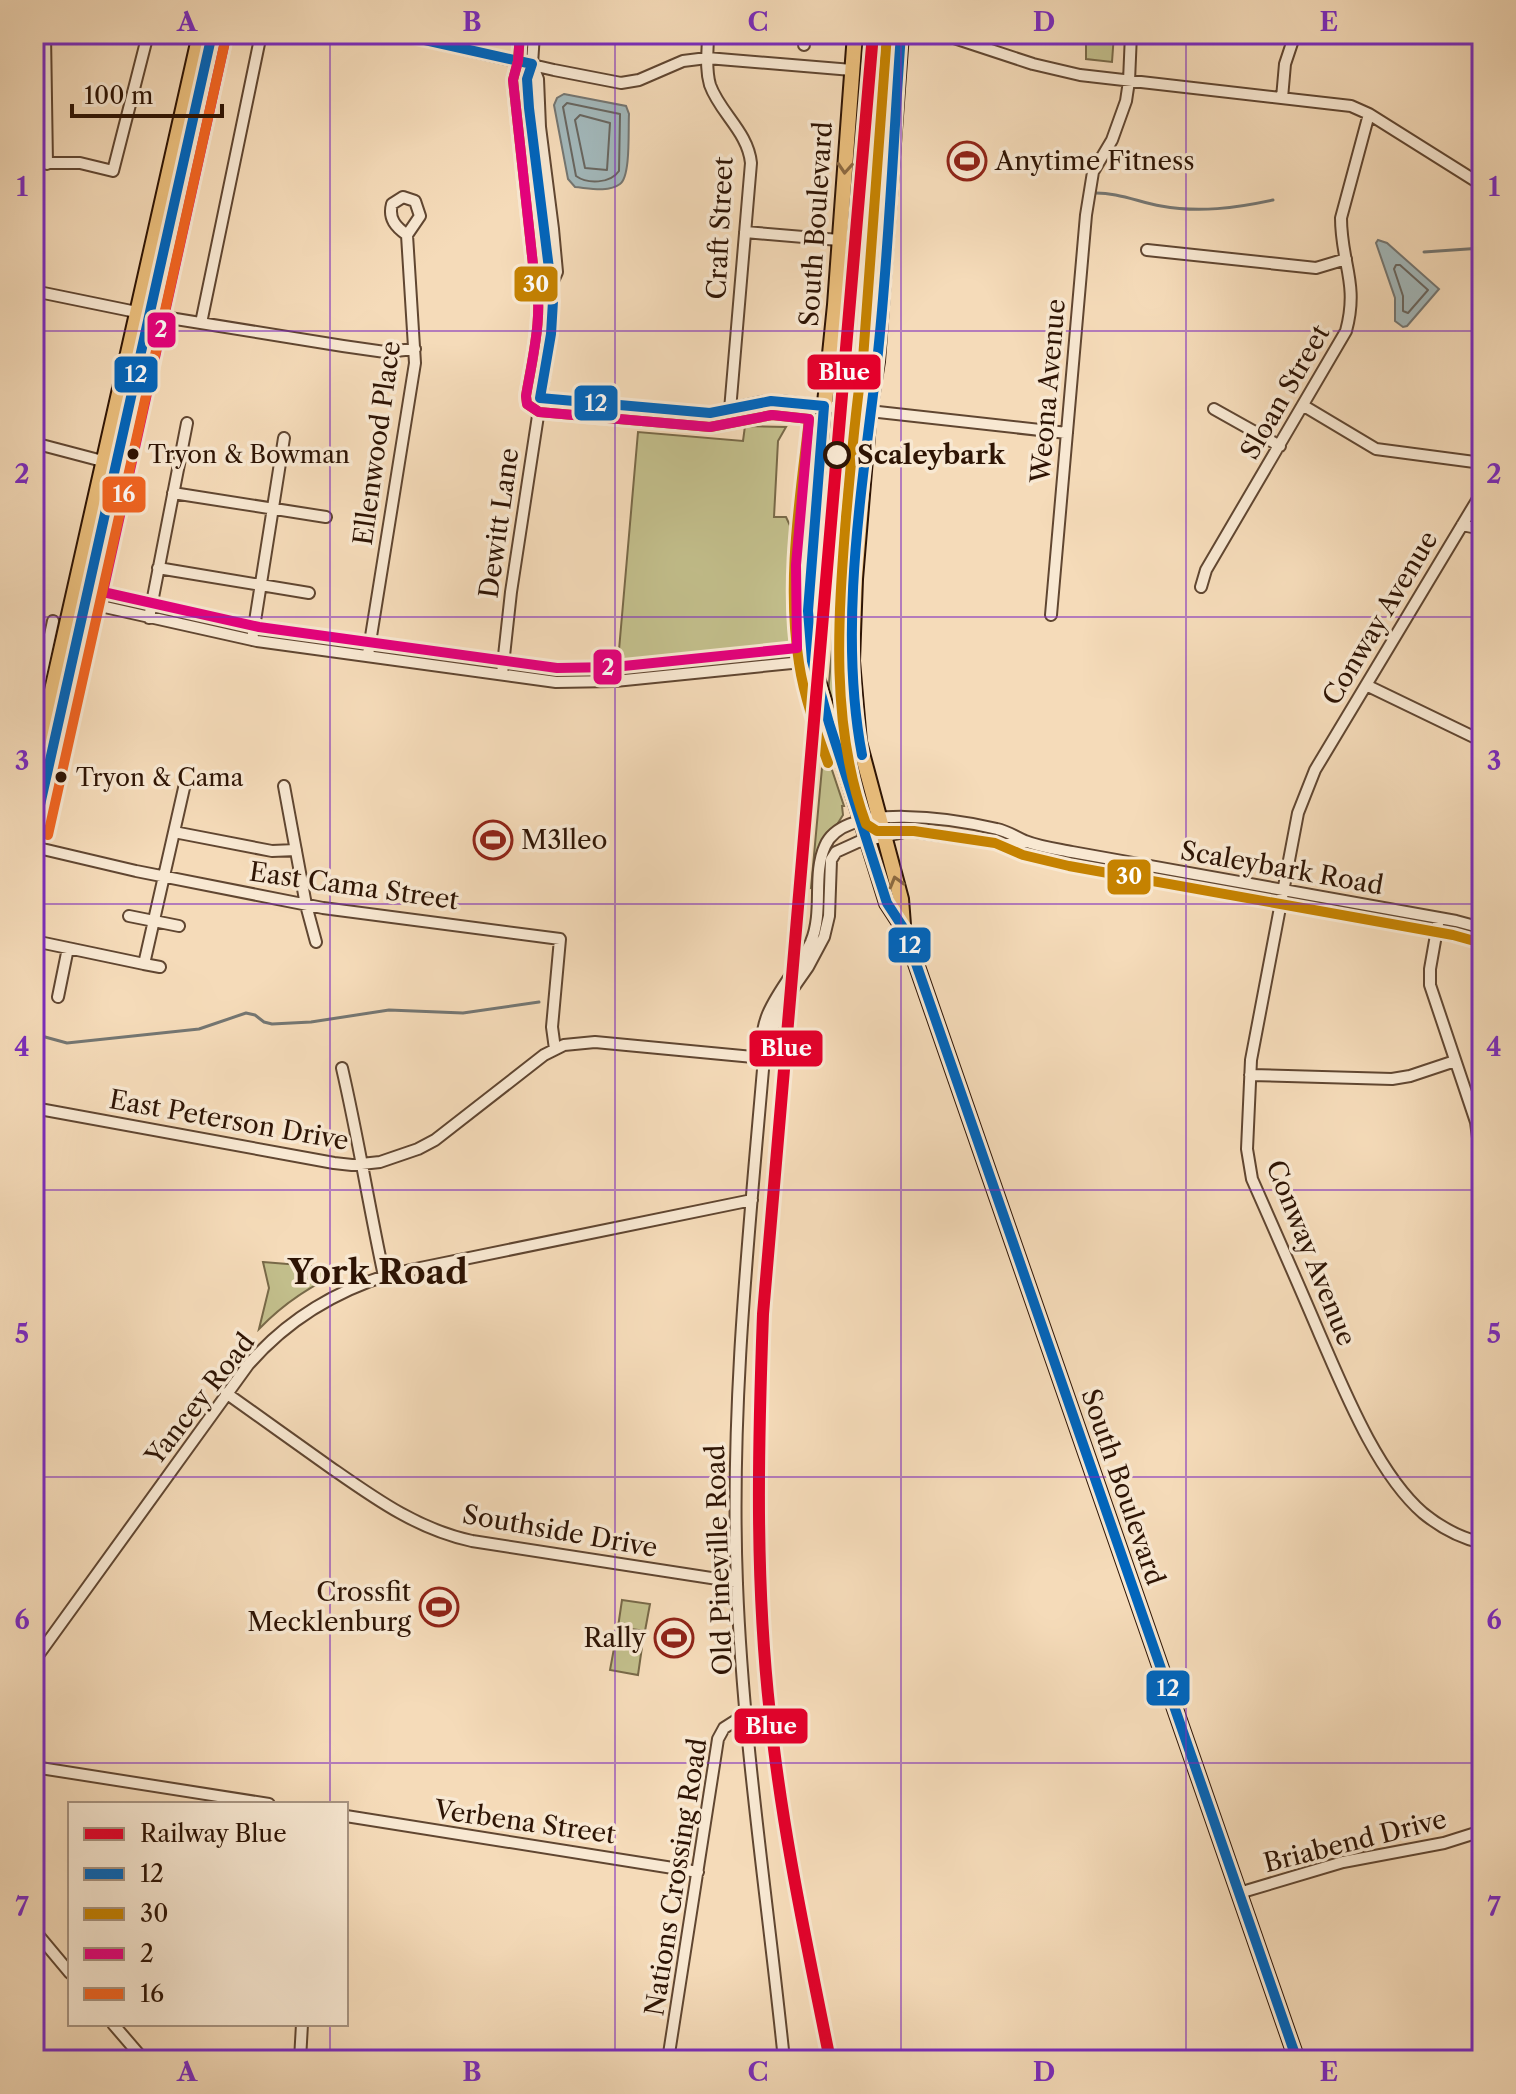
<svg xmlns="http://www.w3.org/2000/svg" width="1516" height="2094" font-family="'Libre Caslon Text',serif">
<rect width="100%" height="100%" fill="#f5dbb9"/>
<filter id="stains"><feTurbulence type="fractalNoise" baseFrequency=".0025" numOctaves="4"/><feColorMatrix values="0 0 0 0 .2 0 0 0 0 .09 0 0 0 0 .02 0 0 0 .5 -.17"/></filter>
<radialGradient id="worn" r=".72"><stop offset=".6" stop-color="#630" stop-opacity="0"/><stop offset="1" stop-color="#630" stop-opacity=".3"/></radialGradient>
<path fill="#c2be8b" stroke="#786948" stroke-width="2" d="M861,34h4c8,25 3,76 -10,98l5,25 -6,64c-8,14 -11,25 -4,41l-11,132 -2,-4 5,-72 2,-84z
M885,34h9l-3,88 -20,230 -5,6 -7,-18 7,-72 8,-11 4,-12 -1,-12 -8,-13 5,-56 10,-16 2,-11 -1,-12 -6,-14z
M1086,34h28l-2,28 -26,-3z
M745,426l41,1 -8,14 -4,76h12l7,15 -3,40 7,79 -177,18 -1,-19 19,-218 105,9z
M841,549l7,3 -2,126 2,33 8,51h-4l-24,-68z
M824,746l20,60h-2l1,9 -5,8 2,3 -8,5 -17,56 -4,1z
M263,1262l86,7c-35,14 -64,33 -90,60l10,-41z
M622,1600l28,4 -5,27 -27,-4z
M615,1643l27,4 -4,28 -28,-5z"/>
<path fill="#a2b8bb" stroke="#747672" stroke-width="2" d="M564,94l62,12 3,8c-1,15 2,62 -9,70 -12,9 -32,4 -45,3l-7,-8 -14,-74 3,-7z
M1378,240l9,3 52,46 -32,37 -4,1 -8,-6v-23l-19,-55z"/>
<g fill="none" stroke-linecap="round" stroke-linejoin="round">
<path stroke="#686660" stroke-width="2" d="M567,103l53,11 -1,57c-9,13 -32,13 -43,5l-13,-69z
M580,115l30,8 -3,47 -22,-2 -10,-48z
M1396,265h4l28,25 -20,23 -5,-2v-15l-9,-27z"/>
<path stroke="#747672" stroke-width="3" d="M1093,193c23,-1 46,9 68,13 38,7 75,2 112,-6
M1424,252l58,-4
M34,1034l33,9 132,-14 47,-16 9,2 9,7 8,2 39,-2 78,-12 74,3 76,-11"/>
<defs>
<path id="minor" d="M45,34l2,130
M398,34l156,36 67,13 18,-3 44,-19 24,-3 145,12
M708,34c0,17 -3,34 2,51 10,28 38,47 41,78l-21,247
M942,34l91,30 47,11 271,31 18,8 113,71
M804,45v-11
M532,64l6,15 2,48 13,102 4,43 -5,11
M1282,98l3,-34 10,-30
M34,163h46l33,8 35,-137
M745,232l94,8
M1147,250l169,18 30,-9
M34,291l117,24 192,31 42,6 30,-3
M201,323l60,-289
M540,398l170,15 51,-11 18,-1 288,32
M1304,406l72,43 106,14
M1214,409l66,37
M34,443l76,20
M1482,492l-167,278 -17,43 -47,247 -4,89 5,30c23,52 46,104 68,156 24,55 57,138 103,178 17,14 38,25 59,30
M173,493l153,24
M1462,525l20,4
M158,568l151,25
M1201,587l5,-17 140,-239c13,-48 -5,-68 -5,-113l28,-104
M78,601l179,40 299,41 59,-1 197,-20
M1051,615l35,-400 7,-43 19,-32 14,-39 3,-20 2,-47
M149,618l38,-195
M252,640l32,-202
M368,655l47,-292 -8,-128 13,-19 -5,-15 -12,-4 -11,7c-4,15 4,23 15,31
M502,674l9,-82 38,-248 3,-43 -23,-193 -2,-29 5,-15 2,-30
M1366,685l116,56
M34,708l19,-87
M284,786l22,119 10,37
M174,832l98,19 24,-1
M34,847l102,24 187,37 237,31 -8,88 3,22
M129,916l50,10
M1439,918l-9,51v16l46,137 5,40
M44,943l100,21
M160,967l-16,-3 40,-176
M58,997l10,-49
M764,1056c-11,-44 30,-77 47,-114 13,-31 1,-67 14,-96 20,-46 134,-26 172,-17 10,2 19,8 28,12 15,6 32,8 47,11l384,69 26,7
M342,1068c16,69 27,139 42,208
M1250,1075l142,4 18,-3 45,-15
M34,1108l300,55 18,2 28,-3 38,-13 17,-9 109,-85 20,-10 31,-3 169,16
M226,1393c34,24 67,48 101,72 46,32 89,64 145,76l265,41
M34,1661l214,-296c38,-44 87,-74 143,-91l361,-74
M34,1767l235,37
M346,1816l352,56
M1239,1893l104,-31 101,-19 38,-12
M34,1930l36,43
M113,2024l31,36
M300,2060l2,-36
M668,2060l50,-321 6,-11 22,-14
M784,2060c-16,-158 -41,-317 -47,-476 -7,-175 12,-352 27,-526l16,-51 28,-40 16,-30 5,-21 2,-56 5,-8 22,-10 51,-11 94,13 24,-2"/>
<path id="major" d="M855,34l-20,271 -23,226 -4,80 4,50 6,20 69,222 17,26 393,1131
M901,34l-24,327 -8,50 -14,168 -3,82 7,81 42,157 2,26
M34,770l166,-736
M34,832l178,-798"/>
</defs>
<use href="#minor" stroke="#604631" stroke-width="14"/>
<use href="#major" stroke="#2e1404" stroke-width="18"/>
<use href="#minor" stroke="#f8e8d2" stroke-width="10"/>
<use href="#major" stroke="#eabe7c" stroke-width="14"/>
<defs>
<path id="bus-1" d="M398,34l134,30
M532,64l-5,15 2,29 24,193 -2,33 -11,64 170,15 61,-12 53,5 -16,205 4,50 17,62 58,180 17,26 393,1131
M862,755c-24,-127 0,-266 15,-393 12,-109 16,-219 24,-328
M34,832l178,-798"/>
<path id="bus-2" d="M520,34l-2,27 -5,19 21,194c11,35 -2,86 -8,122l1,8 12,8 171,15 62,-12 37,4c-9,80 -23,163 -10,244 5,34 17,67 29,100
M887,34l-24,325c-8,53 -12,105 -17,158 -8,102 -16,209 20,307l11,7h37l81,12 28,12 46,11 384,69 25,7"/>
<path id="bus-3" d="M226,37l-123,555 156,35 298,41 57,-1 183,-19 -1,-83 13,-146 -37,-4 -62,12 -171,-15 -12,-8 -1,-8c6,-36 19,-87 8,-122l-21,-194 5,-19 2,-27"/>
<path id="bus-4" d="M48,835l178,-798"/>
</defs>
<use href="#bus-1" stroke="#f8e8d2" stroke-width="16"/>
<use href="#bus-2" stroke="#f8e8d2" stroke-width="16"/>
<use href="#bus-3" stroke="#f8e8d2" stroke-width="16"/>
<use href="#bus-4" stroke="#f8e8d2" stroke-width="16"/>
<use href="#bus-1" stroke="#0065bd" stroke-width="10"/>
<use href="#bus-2" stroke="#c58201" stroke-width="10"/>
<use href="#bus-3" stroke="#e5007d" stroke-width="10"/>
<use href="#bus-4" stroke="#f26522" stroke-width="10"/>
<defs>
<path id="rail-1" d="M830,2060c-23,-115 -48,-230 -60,-346 -15,-133 -12,-267 -7,-400l110,-1280"/>
</defs>
<use href="#rail-1" stroke="#f8e8d2" stroke-width="18"/>
<use href="#rail-1" stroke="#e4002b" stroke-width="12"/>
</g>
<defs><path id="oneway-chevron" d="M-2-3.5L2.5 0L-2 3.5" fill="none" stroke-width="1.6" stroke-linecap="round" stroke-linejoin="round" transform="scale(2)"/></defs>
<g stroke="#8c6940">
<use href="#oneway-chevron" transform="translate(845 168) rotate(94)"/>
<use href="#oneway-chevron" transform="translate(896 882) rotate(-106)"/>
</g>
<path fill="none" stroke="#7b2cbf" stroke-width="2" stroke-opacity="0.55" d="M330,34v1770M615,34v2026M901,34v2026M1186,34v2026M34,331h1448M34,617h1448M34,904h1448M34,1190h1448M34,1477h1448M34,1763h1448M330,2024v36"/>
<defs>
<symbol id="stadium-ring" viewBox="-11 -11 22 22"><circle r="9.5" fill="#f8e8d2" stroke="#8f2418" stroke-width="1.5"/><path d="M0-5a6.5 5 0 1 0 0 10a6.5 5 0 1 0 0-10ZM-3.5-1.8h7v3.6h-7Z" fill="#8f2418"/></symbol>
</defs>
<g fill-rule="evenodd">
<use href="#stadium-ring" x="945" y="139" width="44" height="44"/>
<use href="#stadium-ring" x="471" y="818" width="44" height="44"/>
<use href="#stadium-ring" x="417" y="1585" width="44" height="44"/>
<use href="#stadium-ring" x="652" y="1616" width="44" height="44"/>
</g>
<g fill="#2e1404" stroke="#f8e8d2" stroke-width="3">
<circle cx="133" cy="454" r="7"/>
<circle cx="61" cy="777" r="7"/>
</g>
<circle fill="#f8e8d2" stroke="#2e1404" stroke-width="4" cx="837" cy="455" r="12"/>
<g text-anchor="middle" stroke-width="7" stroke-linejoin="round" paint-order="stroke">
<g font-size="24" fill="#2e1404" stroke="#f8e8d2" text-anchor="start">
<text x="148" y="463">Tryon &amp; Bowman</text>
<text x="76" y="786">Tryon &amp; Cama</text>
</g>
<g font-size="26" fill="#2e1404" stroke="#f8e8d2" text-anchor="start">
<text x="995" y="170">Anytime Fitness</text>
<text x="521" y="849">M3lleo</text>
<text x="411" y="1601" text-anchor="end">Crossfit<tspan x="411" dy="30">Mecklenburg</tspan></text>
<text x="646" y="1647" text-anchor="end">Rally</text>
</g>
<g font-size="26" fill="#2e1404" stroke="#f8e8d2">
<text transform="translate(816 224) rotate(-86)" y="9">South Boulevard</text>
<text transform="translate(720 228) rotate(-87)" y="9">Craft Street</text>
<text transform="translate(1048 391) rotate(-85)" y="9">Weona Avenue</text>
<text transform="translate(1285 392) rotate(-60)" y="9">Sloan Street</text>
<text transform="translate(377 443) rotate(-82)" y="9">Ellenwood Place</text>
<text transform="translate(499 523) rotate(-82)" y="9">Dewitt Lane</text>
<text transform="translate(1380 618) rotate(-59)" y="9">Conway Avenue</text>
<text transform="translate(1282 868) rotate(10)" y="9">Scaleybark Road</text>
<text transform="translate(354 886) rotate(8)" y="9">East Cama Street</text>
<text transform="translate(229 1120) rotate(10)" y="9">East Peterson Drive</text>
<text transform="translate(1311 1253) rotate(68)" y="9">Conway Avenue</text>
<text transform="translate(200 1399) rotate(-52)" y="9">Yancey Road</text>
<text transform="translate(1123 1487) rotate(71)" y="9">South Boulevard</text>
<text transform="translate(560 1531) rotate(10)" y="9">Southside Drive</text>
<text transform="translate(719 1560) rotate(-92)" y="9">Old Pineville Road</text>
<text transform="translate(525 1822) rotate(8)" y="9">Verbena Street</text>
<text transform="translate(1355 1841) rotate(-14)" y="9">Briabend Drive</text>
<text transform="translate(676 1877) rotate(-81)" y="9">Nations Crossing Road</text>
</g>
<g font-size="26" font-weight="bold" fill="#2e1404" stroke="#f8e8d2" text-anchor="start">
<text x="857" y="464">Scaleybark</text>
</g>
<g font-size="34" font-weight="bold" fill="#2e1404" stroke="#f8e8d2">
<text x="378" y="1284">York Road</text>
</g>
</g>
<g stroke="#f8e8d2" stroke-width="3">
<rect x="513" y="265" width="46" height="38" rx="8" fill="#c58201"/>
<rect x="146" y="311" width="31" height="38" rx="8" fill="#e5007d"/>
<rect x="806" y="353" width="76" height="38" rx="8" fill="#e4002b"/>
<rect x="113" y="355" width="46" height="39" rx="8" fill="#0065bd"/>
<rect x="573" y="384" width="46" height="38" rx="8" fill="#0065bd"/>
<rect x="101" y="475" width="46" height="39" rx="8" fill="#f26522"/>
<rect x="592" y="648" width="31" height="38" rx="8" fill="#e5007d"/>
<rect x="1106" y="858" width="46" height="38" rx="8" fill="#c58201"/>
<rect x="887" y="926" width="45" height="38" rx="8" fill="#0065bd"/>
<rect x="748" y="1029" width="76" height="39" rx="8" fill="#e4002b"/>
<rect x="1145" y="1669" width="46" height="38" rx="8" fill="#0065bd"/>
<rect x="733" y="1707" width="76" height="38" rx="8" fill="#e4002b"/>
</g>
<g font-size="22" text-anchor="middle" font-weight="bold" fill="#fff">
<text x="536" y="292">30</text>
<text x="161" y="337">2</text>
<text x="844" y="380">Blue</text>
<text x="136" y="382">12</text>
<text x="596" y="411">12</text>
<text x="124" y="502">16</text>
<text x="608" y="675">2</text>
<text x="1129" y="884">30</text>
<text x="910" y="953">12</text>
<text x="786" y="1056">Blue</text>
<text x="1168" y="1696">12</text>
<text x="771" y="1734">Blue</text>
</g>
<rect width="1516" height="2094" fill="none" stroke="#f5dbb9" stroke-width="88"/>
<rect x="68" y="1802" width="280" height="224" fill="#f8e8d2" stroke="#a79380" stroke-width="2"/>
<rect x="84" y="1828" width="40" height="12" fill="#e4002b" stroke="#a79380" stroke-width="2"/>
<text x="140" y="1842" font-size="24" fill="#2e1404">Railway Blue</text>
<rect x="84" y="1868" width="40" height="12" fill="#0065bd" stroke="#a79380" stroke-width="2"/>
<text x="140" y="1882" font-size="24" fill="#2e1404">12</text>
<rect x="84" y="1908" width="40" height="12" fill="#c58201" stroke="#a79380" stroke-width="2"/>
<text x="140" y="1922" font-size="24" fill="#2e1404">30</text>
<rect x="84" y="1948" width="40" height="12" fill="#e5007d" stroke="#a79380" stroke-width="2"/>
<text x="140" y="1962" font-size="24" fill="#2e1404">2</text>
<rect x="84" y="1988" width="40" height="12" fill="#f26522" stroke="#a79380" stroke-width="2"/>
<text x="140" y="2002" font-size="24" fill="#2e1404">16</text>
<path d="M72 104v12h150v-12" fill="none" stroke="#2e1404" stroke-width="4"/>
<text x="84" y="104" font-size="24" fill="#2e1404" stroke="#f8e8d2" stroke-width="6" paint-order="stroke">100 m</text>
<rect x="44" y="44" width="1428" height="2006" fill="none" stroke="#7b2cbf" stroke-width="3"/>
<g font-size="26" text-anchor="middle" font-weight="bold" fill="#7b2cbf">
<text x="187" y="31">A</text>
<text x="472" y="31">B</text>
<text x="758" y="31">C</text>
<text x="1044" y="31">D</text>
<text x="1329" y="31">E</text>
<text x="22" y="196">1</text>
<text x="1494" y="196">1</text>
<text x="22" y="483">2</text>
<text x="1494" y="483">2</text>
<text x="22" y="770">3</text>
<text x="1494" y="770">3</text>
<text x="22" y="1056">4</text>
<text x="1494" y="1056">4</text>
<text x="22" y="1343">5</text>
<text x="1494" y="1343">5</text>
<text x="22" y="1629">6</text>
<text x="1494" y="1629">6</text>
<text x="22" y="1916">7</text>
<text x="1494" y="1916">7</text>
<text x="187" y="2081">A</text>
<text x="472" y="2081">B</text>
<text x="758" y="2081">C</text>
<text x="1044" y="2081">D</text>
<text x="1329" y="2081">E</text>
</g>
<rect width="100%" height="100%" filter="url(#stains)"/>
<rect width="100%" height="100%" fill="url(#worn)"/>
</svg>
